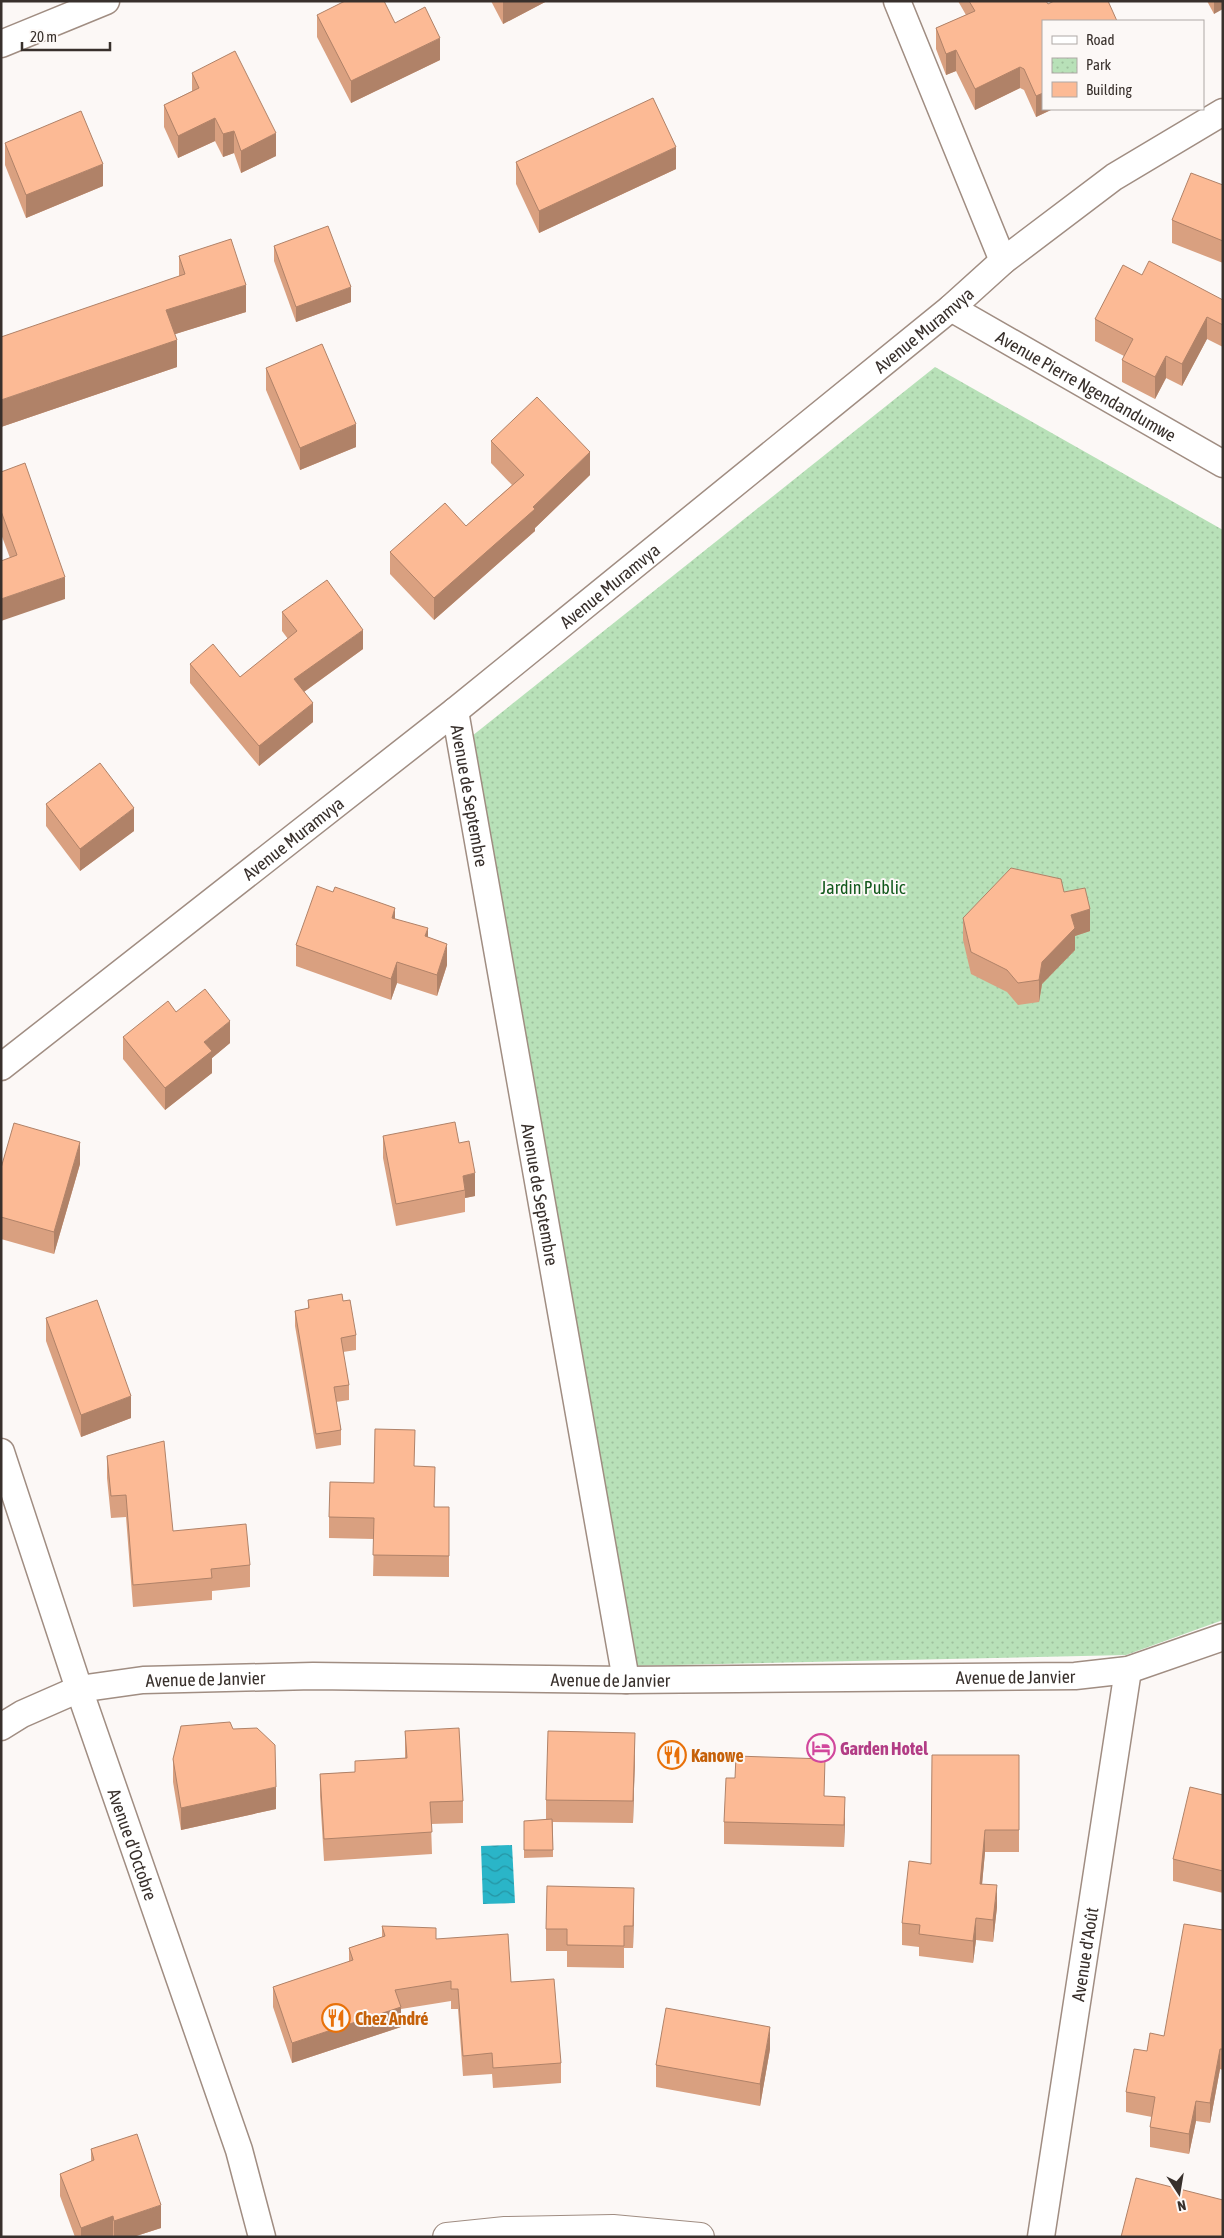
<svg xmlns="http://www.w3.org/2000/svg" width="1224" height="2238" font-family="'Asap Condensed',sans-serif">
<defs>
<pattern id="park-dots" width="8" height="8" patternUnits="userSpaceOnUse" patternTransform="scale(1.25)"><rect width="8" height="8" fill="#b8e1b8"/><path d="M2 2h.1M6 6h.1" fill="none" stroke="#9fc19e" stroke-width="1.8" stroke-linecap="round"/></pattern>
<pattern id="water-waves" width="16" height="10" patternUnits="userSpaceOnUse" patternTransform="scale(1.25)"><rect width="16" height="10" fill="#2ab5c8"/><path d="M0 5q4-4 8 0t8 0" fill="none" stroke="#2594a3"/></pattern>
</defs>
<rect width="100%" height="100%" fill="#fcf8f6"/>
<!-- park -->
<polygon fill="url(#park-dots)" points="935,367 1223,530 1223,1620 1126,1655 631,1666 472,736"/>
<!-- water -->
<polygon fill="url(#water-waves)" points="512,1845 515,1903 483,1904 481,1846"/>
<g fill="none" stroke-linecap="round" stroke-linejoin="round">
<defs>
<g id="street">
<polyline points="897,1 1003,261"/>
<polyline points="1,44 106,1"/>
<path id="s1" d="M951 308 1223 464"/>
<path id="s2" d="M455 711 626 1680"/>
<path id="s3" d="M1 1067 455 711 951 308 1003 261 1114 177 1223 112"/>
<path id="s4" d="M1 1452 79 1689 239 2150 262 2237"/>
<path id="s5" d="M1 1727 22 1714 79 1689 143 1680 313 1676 626 1680 1075 1676 1128 1670 1223 1637"/>
<path id="s6" d="M1041 2237 1128 1670"/>
</g>
<polyline id="secondary" points="447,2237 505,2231 613,2229 700,2237"/>
</defs>
<!-- street casing -->
<use href="#street" stroke="#a08d82" stroke-width="29"/>
<!-- secondary casing -->
<use href="#secondary" stroke="#a08d82" stroke-width="30"/>
<!-- street -->
<use href="#street" stroke="#fff" stroke-width="26"/>
<!-- secondary -->
<use href="#secondary" stroke="#fff" stroke-width="28"/>
</g>
<!-- wall -->
<g fill="#d9a080">
<polygon points="491,1 547,1 503,24"/>
<polygon points="958,1 1046,1 1043,21 1043,109 1053,109 1036,117 1024,90 1020,88 975,110 956,71 946,75 936,49 936,28 966,15"/>
<polygon points="1207,1 1223,1 1214,14"/>
<polygon points="317,15 395,23 440,60 351,103 317,37"/>
<polygon points="192,73 276,156 241,173 234,153 223,157 215,141 178,158 164,127 164,105 192,91"/>
<polygon points="5,143 103,186 26,218 5,165"/>
<polygon points="516,162 676,169 539,233 516,184"/>
<polygon points="1223,185 1223,263 1172,243 1172,220"/>
<polygon points="274,246 351,302 296,322 274,261"/>
<polygon points="179,256 246,312 175,334 177,367 1,427 179,276"/>
<polygon points="1142,275 1223,300 1223,347 1207,339 1182,386 1166,378 1155,399 1122,382 1122,360 1124,356 1095,341 1095,319"/>
<polygon points="266,368 356,447 300,470 266,390"/>
<polygon points="491,441 590,475 535,528 535,531 434,620 390,574 390,552 466,526 512,485 491,463"/>
<polygon points="1,472 65,599 10,558 1,534"/>
<polygon points="282,612 363,649 304,692 313,722 259,766 190,683 190,664 240,677 288,639 282,631"/>
<polygon points="46,804 134,831 80,871 46,826"/>
<polygon points="1064,892 1090,931 1075,936 1075,950 1042,984 1039,1002 1018,1005 1007,992 971,974 963,940 963,918"/>
<polygon points="395,919 428,937 447,965 437,996 397,983 391,1000 296,966 296,945"/>
<polygon points="123,1037 230,1043 212,1058 212,1073 165,1110 123,1059"/>
<polygon points="383,1136 459,1143 475,1196 465,1198 465,1212 396,1226 383,1158"/>
<polygon points="80,1164 54,1254 1,1239 1,1168"/>
<polygon points="308,1300 343,1301 356,1335 356,1350 343,1352 349,1385 349,1400 336,1402 341,1430 341,1445 316,1449 295,1326 295,1311 308,1309"/>
<polygon points="46,1318 131,1418 81,1437 46,1341"/>
<polygon points="107,1456 173,1531 250,1565 250,1587 212,1591 212,1600 133,1607 126,1517 111,1518 107,1478"/>
<polygon points="414,1466 435,1507 449,1507 449,1577 373,1576 374,1539 329,1538 329,1517 374,1483"/>
<polygon points="233,1729 276,1809 181,1830 173,1782 173,1759"/>
<polygon points="405,1731 463,1801 463,1823 431,1824 432,1854 324,1861 320,1796 320,1774 355,1772 405,1758"/>
<polygon points="635,1755 633,1823 553,1822 553,1857 524,1858 524,1821 546,1820 546,1800"/>
<polygon points="1019,1755 1019,1852 985,1852 982,1884 997,1907 993,1942 976,1940 973,1963 919,1956 919,1947 902,1945 902,1923 931,1864"/>
<polygon points="1223,1795 1223,1893 1173,1881 1173,1859"/>
<polygon points="825,1796 845,1819 844,1847 724,1844 724,1822"/>
<polygon points="634,1910 633,1948 624,1948 624,1968 567,1967 567,1951 546,1951 546,1929"/>
<polygon points="382,1926 436,1939 511,1982 561,2063 561,2083 493,2088 492,2074 463,2076 458,2009 451,2009 451,2001 401,2009 401,2027 292,2063 273,2007 273,1987 349,1962 349,1948 382,1937"/>
<polygon points="1223,1930 1223,2070 1220,2069 1210,2123 1196,2121 1189,2154 1150,2147 1150,2127 1152,2117 1126,2112 1126,2092 1147,2051 1164,2036"/>
<polygon points="770,2049 760,2106 656,2087 656,2065"/>
<polygon points="91,2149 161,2228 133,2237 75,2237 60,2196 60,2174 91,2162"/>
</g>
<!-- shaded-wall -->
<g fill="#b08268">
<polygon points="505,1 547,1 503,24 503,2"/>
<polygon points="1214,1 1223,1 1223,9 1214,14"/>
<polygon points="440,38 440,60 351,103 351,81"/>
<polygon points="956,50 956,71 946,75 946,54"/>
<polygon points="1020,67 1020,88 975,110 975,89"/>
<polygon points="1043,93 1043,109 1053,109 1036,117 1036,96"/>
<polygon points="215,118 215,141 178,158 178,136"/>
<polygon points="234,131 234,153 223,157 223,134"/>
<polygon points="276,133 276,156 241,173 241,151"/>
<polygon points="676,147 676,169 539,233 539,211"/>
<polygon points="103,164 103,186 26,218 26,195"/>
<polygon points="246,285 246,312 166,337 166,310"/>
<polygon points="351,287 351,302 296,322 296,307"/>
<polygon points="1207,317 1207,339 1182,386 1182,364"/>
<polygon points="177,340 177,367 1,427 1,400"/>
<polygon points="1166,356 1166,378 1155,399 1155,377"/>
<polygon points="356,424 356,447 300,470 300,448"/>
<polygon points="590,452 590,475 535,528 535,531 434,620 434,598 533,507"/>
<polygon points="65,577 65,599 1,621 1,599"/>
<polygon points="363,630 363,649 294,699 294,679"/>
<polygon points="313,703 313,722 259,766 259,746"/>
<polygon points="134,808 134,831 80,871 80,849"/>
<polygon points="395,908 395,929 392,918"/>
<polygon points="1090,909 1090,931 1075,936 1075,950 1042,984 1039,1002 1039,980 1042,962 1071,915"/>
<polygon points="428,928 428,950 425,936"/>
<polygon points="447,944 447,965 437,996 437,975"/>
<polygon points="397,962 397,983 391,1000 391,979"/>
<polygon points="230,1021 230,1043 212,1058 212,1073 165,1110 165,1088 204,1042"/>
<polygon points="80,1142 80,1164 54,1254 54,1232"/>
<polygon points="475,1173 475,1196 465,1198 465,1190 463,1176"/>
<polygon points="131,1396 131,1418 81,1437 81,1415"/>
<polygon points="635,1733 635,1755 633,1823 633,1801"/>
<polygon points="276,1787 276,1809 181,1830 181,1808"/>
<polygon points="845,1797 845,1819 844,1847 844,1825"/>
<polygon points="985,1830 985,1852 980,1906 980,1884"/>
<polygon points="997,1885 997,1907 993,1942 993,1920"/>
<polygon points="634,1888 634,1910 633,1948 633,1926"/>
<polygon points="976,1918 976,1940 973,1963 973,1941"/>
<rect x="1" y="1950" width="1" height="22"/>
<polygon points="401,2007 401,2027 292,2063 292,2043"/>
<polygon points="770,2027 770,2049 760,2106 760,2084"/>
<polygon points="1220,2049 1220,2069 1210,2123 1210,2103"/>
<polygon points="1196,2101 1196,2121 1189,2154 1189,2134"/>
<polygon points="161,2205 161,2228 133,2237 114,2237 114,2221"/>
<polygon points="113,2216 113,2237 81,2237 81,2228"/>
</g>
<!-- building -->
<g fill="#fcba95" stroke="#b08268">
<polygon points="345,1 384,1 395,23 425,7 440,38 351,81 317,15"/>
<polygon points="969,1 1046,1 1048,4 1054,1 1108,1 1117,21 1043,21 1043,93 1036,96 1024,69 1020,67 975,89 956,50 946,54 936,28 975,11"/>
<polygon points="235,51 276,133 241,151 234,131 223,134 215,118 178,136 164,105 199,88 192,73"/>
<polygon points="653,98 676,147 539,211 516,162"/>
<polygon points="81,111 103,164 26,195 5,143"/>
<polygon points="1191,173 1223,185 1223,241 1172,220"/>
<polygon points="328,226 351,287 296,307 274,246"/>
<polygon points="231,239 246,285 166,310 177,340 1,400 1,337 185,274 179,256"/>
<polygon points="1149,261 1223,300 1223,325 1207,317 1182,364 1166,356 1155,377 1122,360 1133,339 1095,319 1123,265 1142,275"/>
<polygon points="322,344 356,424 300,448 266,368"/>
<polygon points="537,397 590,452 533,507 535,509 434,598 390,552 445,503 466,526 524,475 491,441"/>
<polygon points="25,463 65,577 1,599 1,561 17,555 1,511 1,472"/>
<polygon points="327,580 363,630 294,679 313,703 259,746 190,664 213,644 240,677 297,631 282,612"/>
<polygon points="100,763 134,808 80,849 46,804"/>
<polygon points="1011,868 1061,879 1064,892 1085,888 1090,909 1071,915 1075,928 1042,962 1039,980 1018,983 1007,970 971,952 963,918"/>
<polygon points="317,886 333,892 335,887 395,908 392,918 428,928 425,936 447,944 437,975 397,962 391,979 296,945"/>
<polygon points="205,989 230,1021 204,1042 212,1051 165,1088 123,1037 168,1001 176,1012"/>
<polygon points="455,1122 459,1143 469,1141 475,1173 463,1176 465,1190 396,1204 383,1136"/>
<polygon points="14,1123 80,1142 54,1232 1,1217 1,1168"/>
<polygon points="342,1294 343,1301 350,1300 356,1335 341,1338 349,1385 334,1387 341,1430 316,1434 295,1311 309,1308 308,1300"/>
<polygon points="97,1300 131,1396 81,1415 46,1318"/>
<polygon points="375,1429 415,1430 414,1466 435,1467 434,1507 449,1507 449,1556 373,1555 374,1518 329,1517 330,1482 374,1483"/>
<polygon points="164,1441 173,1531 246,1524 250,1565 211,1569 212,1578 133,1585 126,1495 111,1496 107,1456"/>
<polygon points="230,1722 233,1729 257,1728 275,1745 276,1787 181,1808 173,1759 181,1726"/>
<polygon points="459,1728 463,1801 430,1802 432,1832 324,1839 320,1774 355,1772 355,1761 407,1758 405,1731"/>
<polygon points="548,1731 635,1733 633,1801 546,1800"/>
<polygon points="932,1755 1019,1755 1019,1830 985,1830 980,1884 997,1885 993,1920 976,1918 973,1941 919,1934 920,1925 902,1923 909,1861 931,1864"/>
<polygon points="736,1756 825,1759 824,1796 845,1797 844,1825 724,1822 726,1778 735,1778"/>
<polygon points="1190,1787 1223,1795 1223,1871 1173,1859"/>
<polygon points="552,1819 553,1850 524,1850 524,1821"/>
<polygon points="547,1886 634,1888 633,1926 624,1926 624,1946 567,1945 567,1929 546,1929"/>
<polygon points="1184,1924 1223,1930 1223,2049 1220,2049 1210,2103 1196,2101 1189,2134 1150,2127 1155,2097 1126,2092 1134,2049 1147,2051 1150,2033 1164,2036"/>
<polygon points="382,1926 436,1928 436,1939 508,1934 511,1982 554,1979 561,2063 493,2068 492,2053 463,2056 458,1989 451,1989 451,1981 395,1990 401,2007 292,2043 273,1987 353,1960 349,1948 385,1936"/>
<polygon points="666,2008 770,2027 760,2084 656,2065"/>
<polygon points="137,2134 161,2205 114,2221 113,2216 81,2228 60,2174 94,2160 91,2149"/>
<polygon points="1136,2178 1223,2200 1223,2237 1121,2237"/>
</g>
<!-- icons -->
<defs>
<symbol id="hotel-ring" viewBox="-11 -11 22 22"><circle r="9.5" fill="#fcf8f6" stroke="#d1479c" stroke-width="1.5"/><path d="M-6-4.5h1.5V1H6V5H4.5V3h-9V5H-6ZM-4 0a1.8 1.8 0 1 1 3.6 0ZM.5 0V-2.5h3Q6-2.5 6 0Z" fill="#d1479c"/></symbol>
<symbol id="restaurant-ring" viewBox="-11 -11 22 22"><circle r="9.5" fill="#fcf8f6" stroke="#e8710a" stroke-width="1.5"/><path d="M-5-6h1v4h1v-4h1v4h1v-4h1v5L-1.5 .5V6h-2V.5L-5-1ZM5-6V6H3V1.5H1.5Q1.5-4 5-6Z" fill="#e8710a"/></symbol>
</defs>
<g fill-rule="evenodd">
<use href="#hotel-ring" x="805" y="1732" width="32" height="32"/>
<use href="#restaurant-ring" x="656" y="1739" width="32" height="32"/>
<use href="#restaurant-ring" x="320" y="2002" width="32" height="32"/>
</g>
<g text-anchor="middle" dominant-baseline="central" stroke-width="4" stroke-linejoin="round" paint-order="stroke">
<!-- street labels -->
<g font-size="18" fill="#38302c" stroke="#fcf8f6">
<text stroke="none"><textPath href="#s3" startOffset="1181">Avenue Muramvya</textPath></text>
<text stroke="none"><textPath href="#s1" startOffset="156">Avenue Pierre Ngendandumwe</textPath></text>
<text stroke="none"><textPath href="#s3" startOffset="776">Avenue Muramvya</textPath></text>
<text stroke="none"><textPath href="#s2" startOffset="86">Avenue de Septembre</textPath></text>
<text stroke="none"><textPath href="#s3" startOffset="371">Avenue Muramvya</textPath></text>
<text stroke="none"><textPath href="#s2" startOffset="491">Avenue de Septembre</textPath></text>
<text stroke="none"><textPath href="#s5" startOffset="1024">Avenue de Janvier</textPath></text>
<text stroke="none"><textPath href="#s5" startOffset="214">Avenue de Janvier</textPath></text>
<text stroke="none"><textPath href="#s5" startOffset="619">Avenue de Janvier</textPath></text>
<text stroke="none"><textPath href="#s4" startOffset="414">Avenue d'Octobre</textPath></text>
<text stroke="none"><textPath href="#s6" startOffset="286">Avenue d'Août</textPath></text>
</g>
<!-- park labels -->
<g font-size="18" fill="#12591c" stroke="#fcf8f6">
<text x="863" y="887">Jardin Public</text>
</g>
<!-- hotel labels -->
<g font-size="18" font-weight="bold" fill="#b23c85" stroke="#fcf8f6" text-anchor="start">
<text x="840" y="1748">Garden Hotel</text>
</g>
<!-- food labels -->
<g font-size="18" font-weight="bold" fill="#c56008" stroke="#fcf8f6" text-anchor="start">
<text x="691" y="1755">Kanowe</text>
<text x="355" y="2018">Chez André</text>
</g>
</g>
<!-- border -->
<rect width="1224" height="2238" fill="none" stroke="#38302c" stroke-width="5"/>
<!-- legend -->
<rect x="1042" y="20" width="162" height="90" fill="#fcf8f6" stroke="#aea8a5"/>
<rect x="1052" y="36" width="25" height="8" fill="#ffffff" stroke="#aea8a5"/>
<text x="1086" y="45" font-size="15" fill="#38302c">Road</text>
<rect x="1052" y="58" width="25" height="15" fill="url(#park-dots)" stroke="#aea8a5"/>
<text x="1086" y="70" font-size="15" fill="#38302c">Park</text>
<rect x="1052" y="82" width="25" height="15" fill="#fcba95" stroke="#aea8a5"/>
<text x="1086" y="95" font-size="15" fill="#38302c">Building</text>
<!-- north arrow -->
<g transform="translate(1179 2193) rotate(168)" stroke="#fcf8f6" stroke-width="4" paint-order="stroke">
<path d="M0-4L9 19L0 12L-9 19Z" fill="#38302c"/>
<text y="-8" font-size="14" font-weight="bold" text-anchor="middle" fill="#38302c">N</text>
</g>
<!-- scale -->
<path d="M22 42v8h88v-8" fill="none" stroke="#38302c" stroke-width="2.5"/>
<text x="30" y="42" font-size="15" fill="#38302c" stroke="#fcf8f6" stroke-width="4" paint-order="stroke">20 m</text>
</svg>
